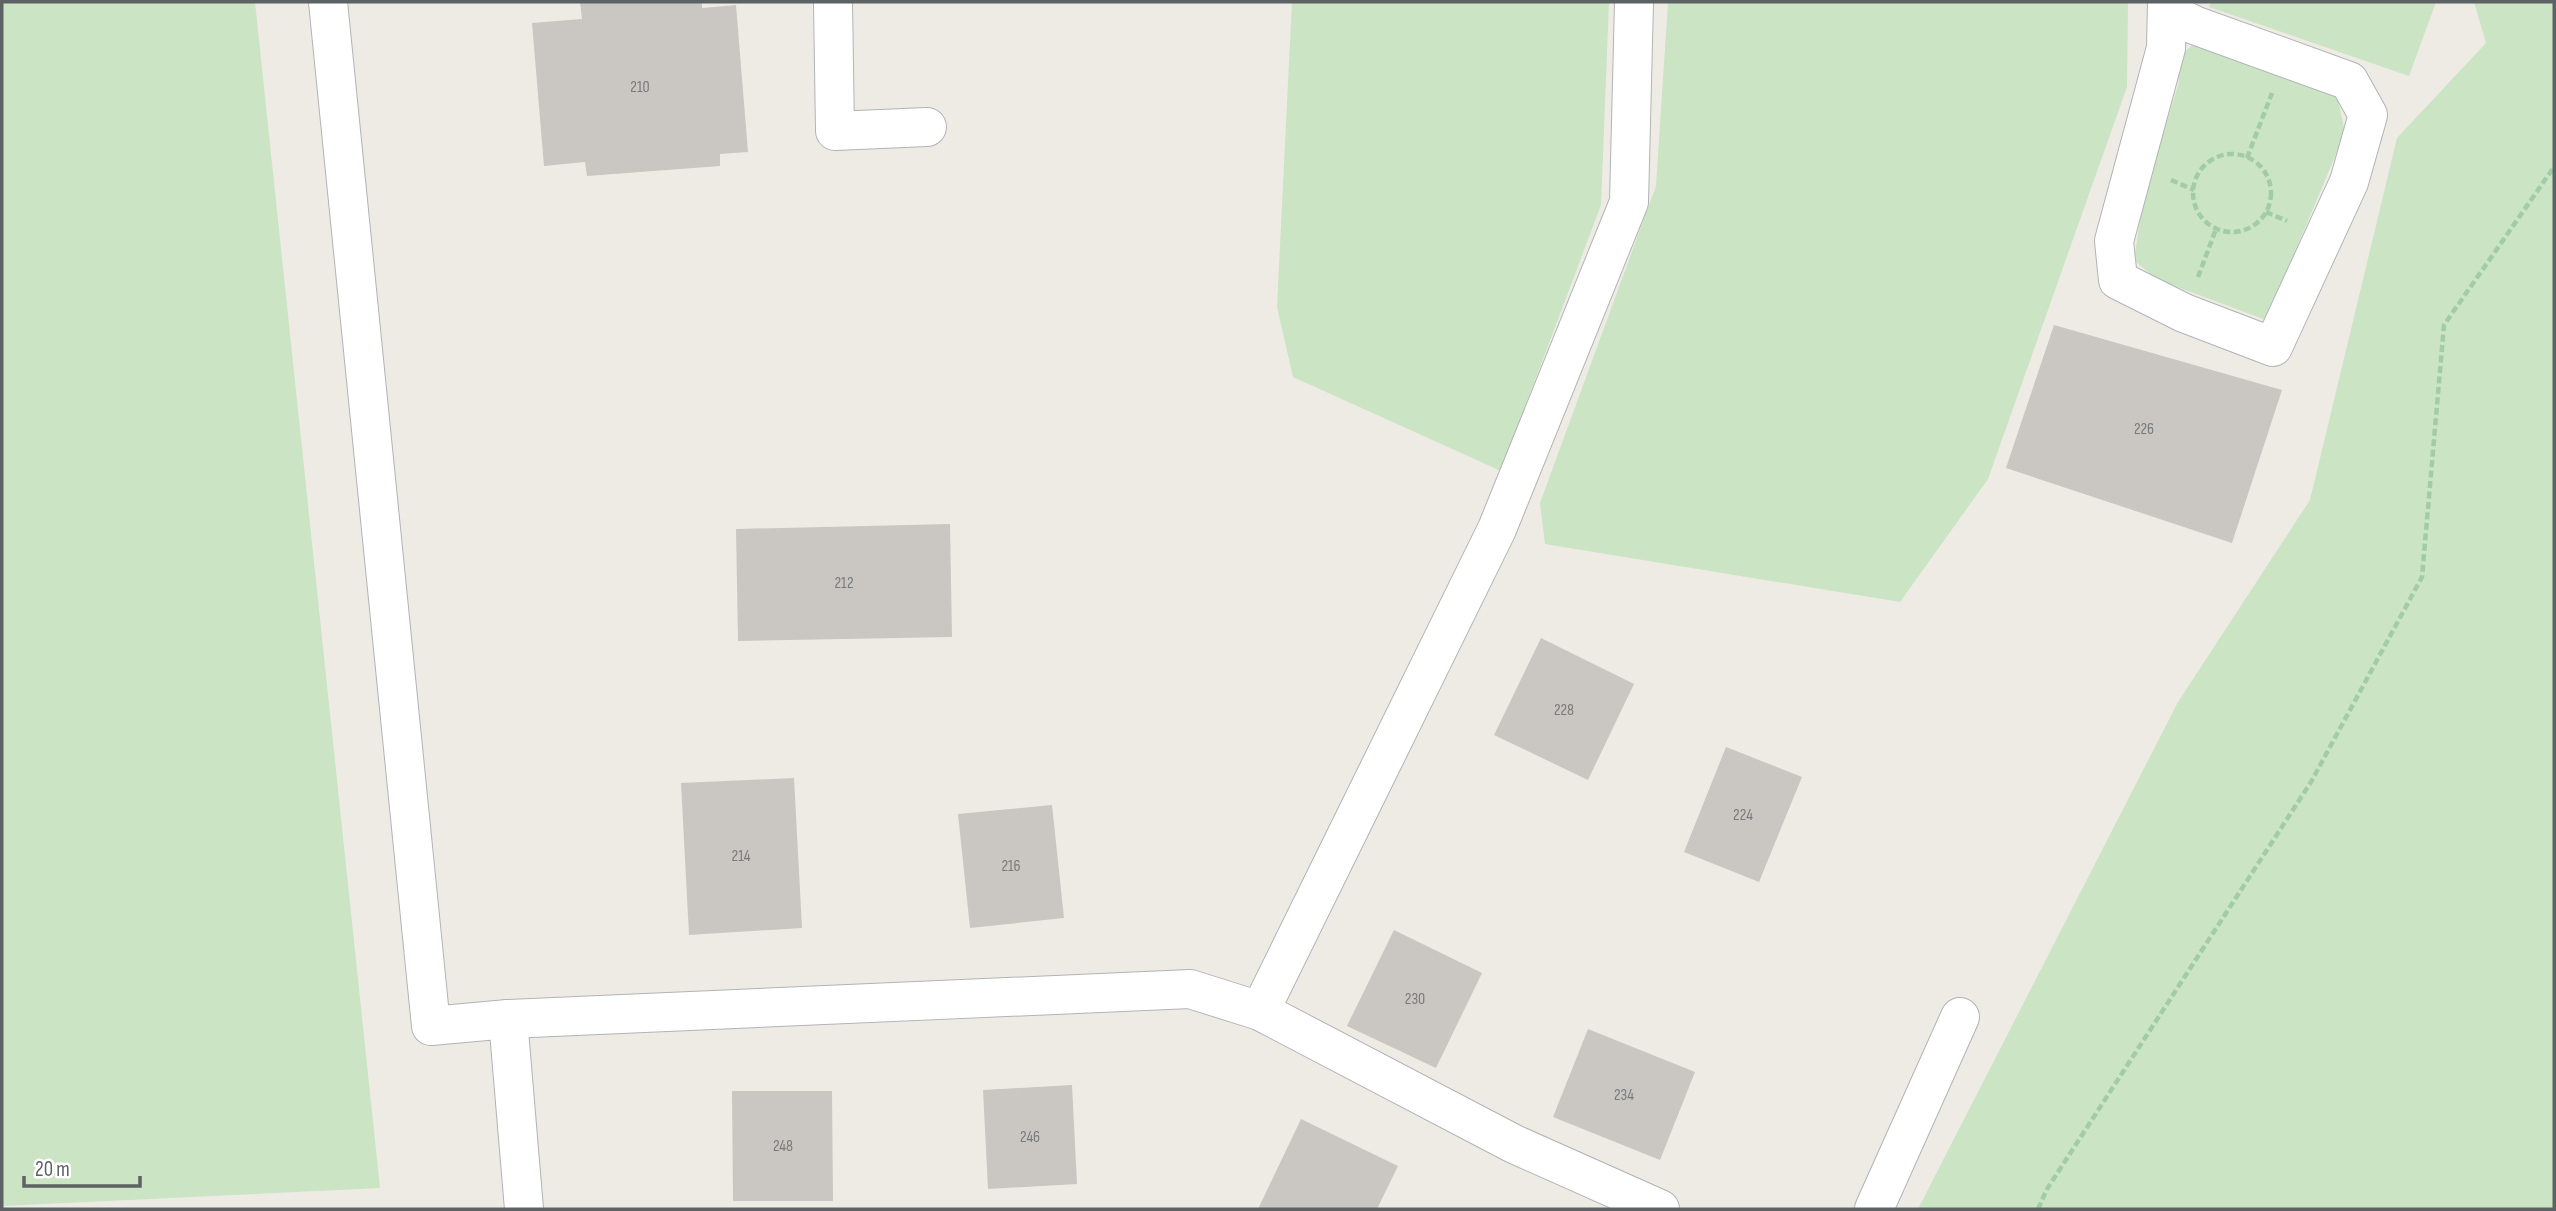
<svg xmlns="http://www.w3.org/2000/svg" width="2556" height="1211" font-family="'Sofia Sans Condensed',sans-serif">
<rect width="100%" height="100%" fill="#eeebe5"/>
<!-- green -->
<g fill="#cae4c4">
<polygon points="2,2 255,2 380,1188 2,1206"/>
<polygon points="1292,2 1609,2 1601,205 1501,471 1293,377 1277,307"/>
<polygon points="1668,2 2128,2 2127,87 1988,479 1900,602 1545,544 1540,503 1656,186"/>
<polygon points="2211,2 2436,2 2409,76 2209,7"/>
<polygon points="2474,2 2554,2 2554,1209 1918,1209 2178,702 2310,500 2397,138 2486,43"/>
<polygon points="2210,45 2336,90 2345,133 2266,320 2156,279 2134,260 2144,195 2179,82 2176,60 2191,46"/>
</g>
<!-- building -->
<g fill="#cac6c2">
<polygon points="580,2 702,2 702,8 736,5 748,152 720,154 720,166 587,176 585,162 544,166 532,23 582,19"/>
<polygon points="2054,325 2282,390 2232,543 2006,468"/>
<polygon points="950,524 952,637 738,641 736,529"/>
<polygon points="1541,638 1634,684 1588,780 1494,735"/>
<polygon points="1726,747 1802,777 1759,882 1684,852"/>
<polygon points="794,778 802,928 689,935 681,783"/>
<polygon points="1052,805 1064,918 970,928 958,814"/>
<polygon points="1394,930 1482,973 1436,1068 1347,1026"/>
<polygon points="1588,1029 1695,1072 1660,1160 1553,1117"/>
<polygon points="1072,1085 1077,1184 988,1189 983,1090"/>
<polygon points="732,1091 832,1091 833,1201 733,1201"/>
<polygon points="1301,1119 1398,1166 1377,1209 1258,1209"/>
</g>
<g fill="none" stroke-linecap="round" stroke-linejoin="round">
<defs>
<g id="minor">
<polyline points="328,2 431,1026 508,1019 524,1209"/>
<polyline points="833,2 835,131 927,127"/>
<polyline points="2167,11 2194,25 2349,81 2368,115 2349,182 2273,347 2184,313 2118,280 2114,241 2166,48 2167,2"/>
<polyline points="1260,1011 1497,529 1629,202 1634,2"/>
<polyline points="508,1019 1190,989 1260,1011 1514,1144 1660,1209"/>
<polyline points="1874,1209 1960,1017"/>
</g>
</defs>
<!-- minor casing -->
<use href="#minor" stroke="#b0b4b6" stroke-width="40"/>
<!-- path -->
<g stroke="#a2cca5" stroke-width="4.5" stroke-dasharray="7 3.5" stroke-linecap="butt">
<circle cx="2232" cy="193" r="39"/>
<polyline points="2247,158 2272,93"/>
<polyline points="2171,180 2194,190"/>
<polyline points="2266,212 2287,221"/>
<polyline points="2198,277 2216,229"/>
<polyline points="2038,1209 2047,1189 2311,782 2422,577 2444,325 2554,167"/>
</g>
<!-- minor -->
<use href="#minor" stroke="#fff" stroke-width="38"/>
</g>
<g text-anchor="middle" dominant-baseline="central" stroke-width="5" stroke-linejoin="round" paint-order="stroke">
<!-- number labels -->
<g font-size="16" fill="#787b7c">
<text x="640" y="87">210</text>
<text x="2144" y="429">226</text>
<text x="844" y="583">212</text>
<text x="1564" y="710">228</text>
<text x="1743" y="815">224</text>
<text x="741" y="856">214</text>
<text x="1011" y="866">216</text>
<text x="1415" y="999">230</text>
<text x="1624" y="1095">234</text>
<text x="1030" y="1137">246</text>
<text x="783" y="1146">248</text>
</g>
</g>
<!-- border -->
<rect width="2556" height="1211" fill="none" stroke="#5d6264" stroke-width="7"/>
<!-- scale -->
<path d="M24 1176v10h116v-10" fill="none" stroke="#5d6264" stroke-width="3.5"/>
<text x="35" y="1176" font-size="21" fill="#5d6264" stroke="#ffffff" stroke-width="5" paint-order="stroke">20 m</text>
</svg>
